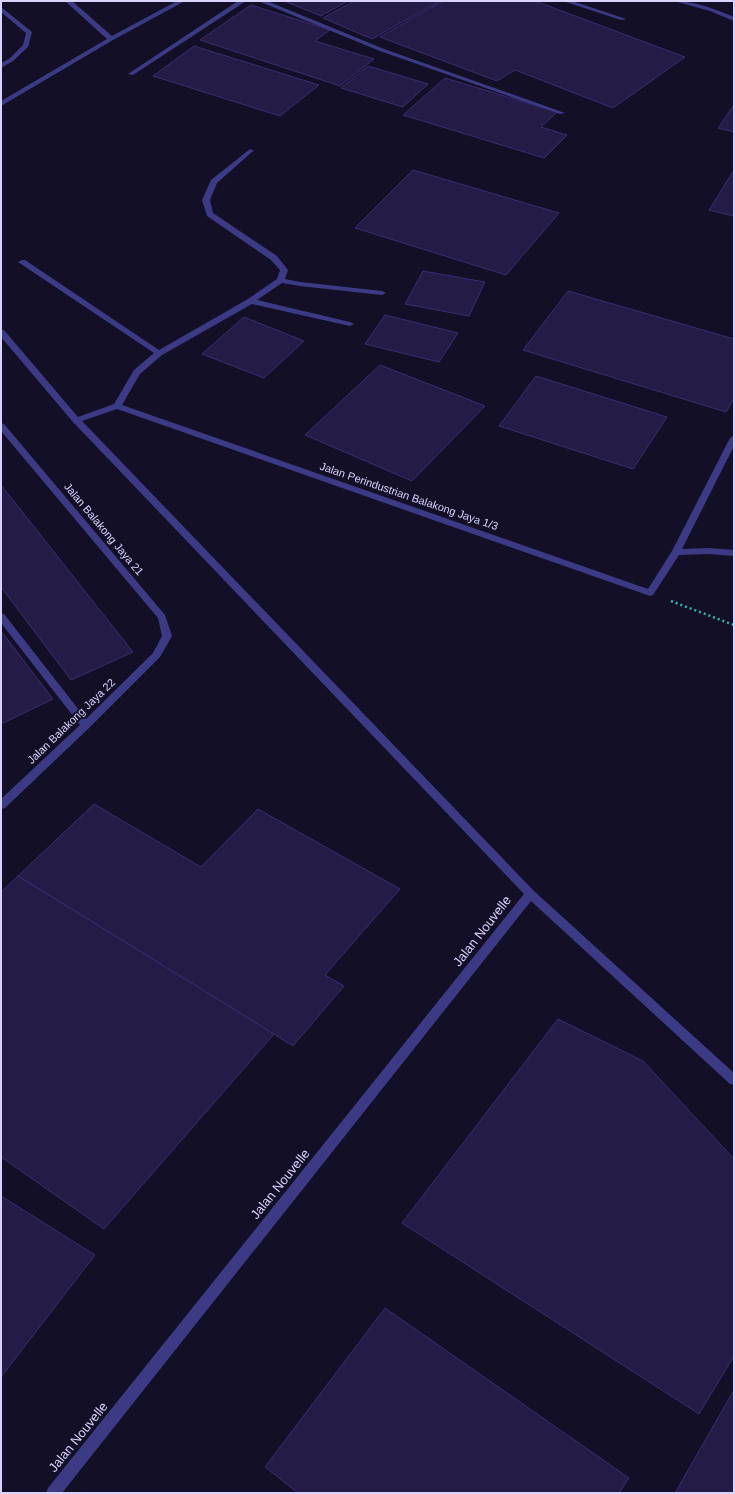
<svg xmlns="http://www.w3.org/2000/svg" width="735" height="1494" font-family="Helvetica,sans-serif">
<rect width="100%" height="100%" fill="#130f26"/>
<!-- building -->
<g fill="#241b47" stroke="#3b2d73">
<polygon points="284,1 348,1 321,16"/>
<polygon points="354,1 440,1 372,39 323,18"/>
<polygon points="443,1 535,1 685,57 613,108 515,70 497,81 380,37"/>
<polygon points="251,5 330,30 315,41 374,59 340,86 200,40"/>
<polygon points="194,46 319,85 280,116 153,76"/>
<polygon points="368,66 428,84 403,107 341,88"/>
<polygon points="445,78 557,112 541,127 567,135 544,158 403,115"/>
<polygon points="734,105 734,132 718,128"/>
<polygon points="413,170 559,213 506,275 355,228"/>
<polygon points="734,170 734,216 709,210"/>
<polygon points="423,271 485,282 469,316 405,304"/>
<polygon points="568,291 734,339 734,399 726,412 523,350"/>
<polygon points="385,315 458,333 439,362 365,344"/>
<polygon points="244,317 304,341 264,378 202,354"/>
<polygon points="380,365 485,406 412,481 305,435"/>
<polygon points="536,376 667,417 633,469 499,426"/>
<polygon points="1,485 133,652 71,680 1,587"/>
<polygon points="1,631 53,699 1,724"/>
<polygon points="94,804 201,867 258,809 400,889 325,975 344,986 293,1046 18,876"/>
<polygon points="18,876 274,1034 104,1229 1,1157 1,892"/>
<polygon points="558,1019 643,1061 734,1159 734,1356 699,1414 402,1223"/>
<polygon points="1,1196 95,1255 1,1377"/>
<polygon points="385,1308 629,1478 619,1493 298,1493 265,1467"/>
<polygon points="734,1390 734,1493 675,1493"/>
</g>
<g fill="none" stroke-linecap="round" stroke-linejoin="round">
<!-- path -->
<polyline stroke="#2fb8b0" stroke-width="2.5" stroke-dasharray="2 3" stroke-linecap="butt" points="671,601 734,625"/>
<!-- minor -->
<g fill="#3d3a85" fill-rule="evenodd">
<polygon points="65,1 72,1 112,36 177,1 185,1 113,40 1,106 1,101 107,39"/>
<polygon points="238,1 246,1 133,75 128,74"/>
<polygon points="258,1 267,1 384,49 565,113 560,114 380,51"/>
<polygon points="563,1 572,1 626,19 621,20"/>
<path d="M674 1C695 1 715 9 734 17V21L710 11Z"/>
<polygon points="1,7 32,32 28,47 13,61 1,68 1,63 9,59 23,45 26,33 1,12"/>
<polygon points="250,149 254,151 252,152 217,183 210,200 213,213 277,256 288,270 285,279 300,282 382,291 386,293 382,295 300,286 282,283 257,300 350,322 354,324 350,326 252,304 162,355 140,374 122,405 648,589 672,551 730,438 734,435 734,446 682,549 709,548 734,550 734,556 709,554 679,555 653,595 650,596 117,409 82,421 534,891 734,1073 734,1085 730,1084 531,901 62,1493 46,1493 48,1488 524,894 73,422 1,337 1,330 4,330 78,417 114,404 134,370 154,353 18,262 22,260 25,260 159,350 248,299 277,279 280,270 271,260 207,216 202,200 211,180"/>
<polygon points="1,423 4,424 165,615 172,636 160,657 89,728 5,808 1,809 1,799 80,725 1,623 1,613 4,614 86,719 153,653 162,636 158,618 1,431"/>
</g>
</g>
<g text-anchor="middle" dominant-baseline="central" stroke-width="4" stroke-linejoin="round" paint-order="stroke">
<!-- street labels -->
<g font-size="11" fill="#d9d4ff" stroke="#130f26">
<text transform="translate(409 496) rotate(19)">Jalan Perindustrian Balakong Jaya 1/3</text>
<text transform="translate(104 529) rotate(50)">Jalan Balakong Jaya 21</text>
<text transform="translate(71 721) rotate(-44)">Jalan Balakong Jaya 22</text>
</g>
<!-- near-street labels -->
<g font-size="13" fill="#d9d4ff" stroke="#130f26">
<text transform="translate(482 931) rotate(-52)">Jalan Nouvelle</text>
<text transform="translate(280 1184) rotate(-51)">Jalan Nouvelle</text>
<text transform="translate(78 1437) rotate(-51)">Jalan Nouvelle</text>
</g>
</g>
<!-- border -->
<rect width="735" height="1494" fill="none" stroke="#d9d4ff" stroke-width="4"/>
</svg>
